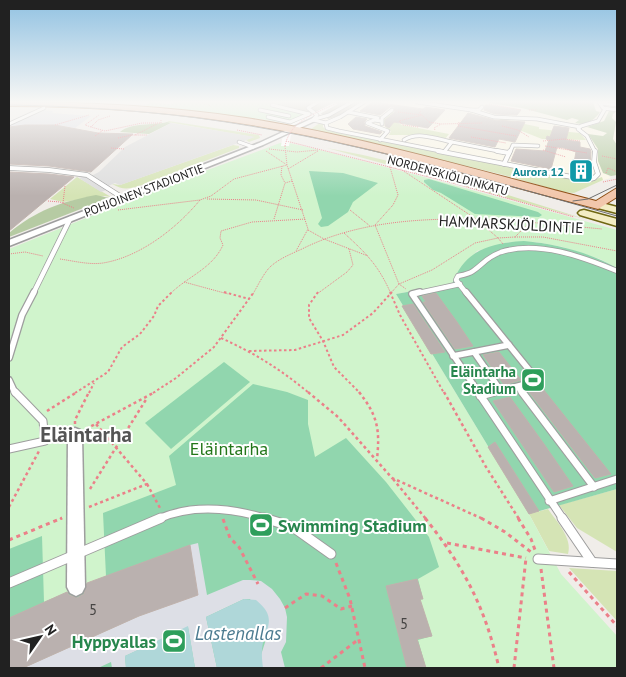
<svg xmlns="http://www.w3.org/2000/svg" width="626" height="677" font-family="'PT Sans',sans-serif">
<rect width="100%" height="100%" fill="#f0ede9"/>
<!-- education -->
<polygon fill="#fcf8e7" points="347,102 617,102 617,158 605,172 611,178 593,183 574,192 375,141 312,129 322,121 318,119 322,117 320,114"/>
<!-- construction -->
<polygon fill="#c4c1b5" points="277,102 359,102 338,116 328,119 318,111 312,114 273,103"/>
<!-- grass -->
<g fill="#d5e4b5">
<polygon points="392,112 418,116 398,121 398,123 402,125 449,134 445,139 418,135 389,135 391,131 386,128 383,119"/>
<polygon points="501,119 539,127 539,129 580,133 586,140 542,139 497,121"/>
<polygon points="169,121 259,135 260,138 249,142 246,140 253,137 167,122"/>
<polygon points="321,122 323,123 323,127 327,130 587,182 602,177 603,180 574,193 564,192 500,174 311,129"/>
<path d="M233 145 239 146V148L139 186C128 189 123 190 112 184L120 185Z"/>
<polygon points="327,148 363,155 438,173 588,220"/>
<polygon points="77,177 111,197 105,196 63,202 50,199"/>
<polygon points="617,489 617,552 577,528 559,505"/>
<path d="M548 509C556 521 573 538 568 554L549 551 529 514Z"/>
<polygon points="569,568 617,571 617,621"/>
</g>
<!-- forest -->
<g fill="#b6cba3">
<path d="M491 102H598H593L596 111 600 112C595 120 586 126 575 123L579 120 572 118 567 120 522 108 489 103Z"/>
<polygon points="609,111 617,111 613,114 612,118 616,122 613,139 617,145 617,175 611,176 603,173 598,161 598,149 588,134 603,136 607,133 587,127 604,121"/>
<path d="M167 122 171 123 149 134 120 132C132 122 152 126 167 122Z"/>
<path d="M96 195 109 198 9 237V233C37 210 60 202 96 195Z"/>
</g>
<!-- park -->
<g fill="#d0f4cc">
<polygon points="150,102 170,104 176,102 282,102 278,105 312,114 291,124 261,119 144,107"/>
<polygon points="280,143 289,143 316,149 424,177 617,230 617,268 600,259 563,247 536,242 509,242 477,251 454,277 452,284 396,294 529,514 561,574 617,636 617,668 9,668 9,249 178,181"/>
</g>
<!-- pitch -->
<g fill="#91d6ae">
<polygon points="309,171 343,173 378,183 353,202 348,212 328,226 321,227 318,224 322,218"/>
<polygon points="429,179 538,212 542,215 539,217 475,214 441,193 433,190 424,182 424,180"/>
<path d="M524 241C557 244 588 252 617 268V489L529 514 396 294 452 284C465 249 492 243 524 241Z"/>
<polygon points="224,362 250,382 171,449 145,423"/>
<polygon points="253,384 287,392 308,400 308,424 315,457 346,438 386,482 429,537 439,567 418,579 423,599 420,600 432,636 418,640 426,668 9,668 9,549 42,536 44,602 106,576 103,513 176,485 169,456"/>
</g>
<!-- parking -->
<polygon fill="#ddd" points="171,123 255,137 126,183 120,185 115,183 106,187 109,189 101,192 79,178 87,175 91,176 99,172 125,147"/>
<!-- plaza -->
<g fill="#dddfe6">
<polygon points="43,110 53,111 52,113 91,116 75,128 53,125 9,126"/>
<polygon points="198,543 207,595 243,580 250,580 261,581 272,589 280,599 285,608 287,617 286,642 281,652 285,668 262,668 261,655 268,633 250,599 244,599 206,617 217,668 195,668 188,627 125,656 126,668 112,668 111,662 98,668 23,668 139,616 197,595 190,545"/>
</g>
<!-- water -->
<g fill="#afd7d9">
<path d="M244 599 256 600C275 616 269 623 263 643 261 652 262 659 263 668H217L206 617Z"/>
<polygon points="188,626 195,668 126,668 125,656"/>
</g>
<!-- pier -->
<polygon fill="#fff" points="333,103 338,104 296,127 291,135 289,146 281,146 283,134 288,126"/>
<!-- building -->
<g fill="#bab1af" stroke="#c1b2ad">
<polygon points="373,102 423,109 426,107 445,110 428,128 394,122 389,128 385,126 385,120 395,112 394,107 390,107 380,115 360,111"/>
<polygon points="485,105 488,105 521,110 517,115 495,114 484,110"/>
<polygon points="468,113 494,120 525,122 515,142 499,139 495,147 449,138"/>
<polygon points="356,117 367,119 364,122 365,126 382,132 380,134 353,129 348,124"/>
<polygon points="25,125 55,125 98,133 133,134 91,172 49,166 9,164 9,127"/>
<polygon points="554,126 569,128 566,140 580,142 580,147 590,149 591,152 589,176 572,173 576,152 564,148 557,147 551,169 511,161 516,149 545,151 549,140 546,139 547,136 550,137"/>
<polygon points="9,172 49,174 74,177 9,231"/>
<polygon points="436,293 457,322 473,346 455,349 423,302 426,302 422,296"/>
<polygon points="413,304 445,352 431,354 402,306"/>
<polygon points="499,352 521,380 504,385 483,355"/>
<polygon points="543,389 611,474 595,478 529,392"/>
<polygon points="510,397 544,444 573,486 554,492 493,401"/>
<polygon points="495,442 539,511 529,514 488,447"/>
<polygon points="190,545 198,595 139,616 23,668 9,668 9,618 67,592 69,595 77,598 84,594 87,583"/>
<polygon points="417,579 423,599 420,599 432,636 417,639 426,668 407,668 386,586"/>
</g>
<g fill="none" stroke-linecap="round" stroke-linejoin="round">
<defs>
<g id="lane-far5">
<polyline points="417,102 471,110 479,110 482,107"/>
<polyline points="599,102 603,108 617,110"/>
<polyline points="601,103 617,105"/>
<polyline points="272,105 309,114"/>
<polyline points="260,110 289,116"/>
<polyline points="471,110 494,117 537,119 580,127"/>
<polyline points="348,112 378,118"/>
<polyline points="268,117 290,122 309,114"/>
<polyline points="315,119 329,115 352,102"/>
<polyline points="313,120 326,123 327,128 339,131 445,152"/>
<polyline points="313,120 317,115 308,108 318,102"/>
<polyline points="326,123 340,117 364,102"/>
<polyline points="9,124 44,108"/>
<polyline points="382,124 382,118 392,110"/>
<polyline points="380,140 388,131 367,123 374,120 381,121"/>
<path d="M404 140C418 131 437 139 452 142"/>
<polyline points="239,142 253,147"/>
<polyline points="444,152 452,142 503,152"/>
<polyline points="510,152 513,145 538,146"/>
<polyline points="595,152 587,136 578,129 581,126 598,121 605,109"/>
</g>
<g id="lane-far4">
<polyline points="438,151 587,180 594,178 598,174 594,162 595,151"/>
<polyline points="497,151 509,153"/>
<polyline points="504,164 510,151"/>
<polyline points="9,168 49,170 87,175 123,198"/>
</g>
<g id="lane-far3">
<polyline points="33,294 70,219"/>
<polyline points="414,294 460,284"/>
<path d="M467 294 456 280 458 276C463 275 469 274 473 271 483 264 487 257 501 252 538 240 583 257 617 271"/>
</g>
<g id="lane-far2">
<polyline points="420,292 412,294 479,393"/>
<polyline points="466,292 538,381 490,393"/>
<polyline points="474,352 501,391"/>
<polyline points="453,356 509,345"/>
<polyline points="9,358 22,315 34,292"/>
<polyline points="9,380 15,393"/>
<polyline points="518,387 523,393"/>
</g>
<g id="lane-far1">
<polyline points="478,392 563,519"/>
<polyline points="522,392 594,487"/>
<polyline points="480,396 495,392"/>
<polyline points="9,449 45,441 43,421 15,392"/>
<polyline points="549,501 617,479"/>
<path d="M158 519C192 504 232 508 268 519"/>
</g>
<g id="lane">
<polyline points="264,518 293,527 331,554"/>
<polyline points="562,518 592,562"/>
<polyline points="538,559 617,564"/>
<polyline points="9,583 161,518"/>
</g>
<g id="street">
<polygon points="313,118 315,121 263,145 9,246 9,240 259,143"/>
<polygon points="75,428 80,430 82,434 85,587 82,593 76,596 70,593 67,587 68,434 70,430"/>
</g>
<g id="secondary">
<polygon points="598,202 617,207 617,213 594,207 592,205 594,203"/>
<polygon points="584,210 617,219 617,226 580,215 578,213 580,211"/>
</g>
<path id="primary" d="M9 102C88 102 167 106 246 118 365 137 480 171 596 201L617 188V197L598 209C492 182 387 150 279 130 190 113 100 106 9 106Z"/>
</defs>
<!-- lane-far5 casing -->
<use href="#lane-far5" stroke="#9e9e9e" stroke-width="4.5"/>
<!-- lane-far4 casing -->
<use href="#lane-far4" stroke="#9e9e9e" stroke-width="5.5"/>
<!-- lane-far3 casing -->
<use href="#lane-far3" stroke="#9e9e9e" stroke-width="6"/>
<!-- lane-far2 casing -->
<use href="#lane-far2" stroke="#9e9e9e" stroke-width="8"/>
<!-- lane-far1 casing -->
<use href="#lane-far1" stroke="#9e9e9e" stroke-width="9"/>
<!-- lane casing -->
<use href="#lane" stroke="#9e9e9e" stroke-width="11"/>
<!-- street casing -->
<use href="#street" stroke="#9e9e9e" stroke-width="3"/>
<!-- secondary casing -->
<use href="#secondary" stroke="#6f6712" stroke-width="3"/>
<!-- primary casing -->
<use href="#primary" stroke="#8d4d11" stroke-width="2"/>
<!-- path-far3 -->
<g stroke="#eb8089" stroke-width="1" stroke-dasharray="1 1" stroke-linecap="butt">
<polyline points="177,102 187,102"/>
<polyline points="198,102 208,104 211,107"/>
<polyline points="489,104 521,110"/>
<polyline points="529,110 536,110"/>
<polyline points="398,112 422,115 429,122 441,124 482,123"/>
<polyline points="110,116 98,120 91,127 105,131 142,123 161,123 161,120"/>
<polyline points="459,122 458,126 516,136"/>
<polyline points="55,125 89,115"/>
<polyline points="502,126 518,130 529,137"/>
<polyline points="91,127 85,125 99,115"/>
<polyline points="418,127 403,125 399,121 422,115 419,113 421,111"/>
<polyline points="237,130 262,135"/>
<polyline points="435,130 434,128 441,124"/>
<polyline points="135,135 157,124"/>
<polyline points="95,136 103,130"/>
<polyline points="471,137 506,143"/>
<polyline points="118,138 132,135 147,135"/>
<polyline points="286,141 453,183 574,217"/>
<polyline points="543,141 564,139 580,141"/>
<polyline points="285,146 287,165 308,229 296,251"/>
<polyline points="545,146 587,153"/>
<polyline points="111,148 124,149"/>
<polyline points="269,149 297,152 318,150"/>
<polyline points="543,150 566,157"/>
<polyline points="266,151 287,165"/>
<polyline points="602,156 617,159"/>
<polyline points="282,166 281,175 285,183"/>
<polyline points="390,167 398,195 393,205 375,225 399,284 406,289"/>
<polyline points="288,169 318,151"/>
<polyline points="606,173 608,168 617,172"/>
<polyline points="603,182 617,179"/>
<polyline points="207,199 256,200 303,210"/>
<polyline points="48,201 60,202 74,208"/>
<polyline points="63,203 65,186"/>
<polyline points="118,210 200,200 211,196 234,179 287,165"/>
<polyline points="350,210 370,226"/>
<polyline points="274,219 285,183 292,181"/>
<polyline points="308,230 324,239 368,256"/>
<path d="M344 233C366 253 379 266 391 294"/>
<polyline points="515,237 543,237 617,251"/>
<polyline points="503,244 498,238 515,237 530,222"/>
<polyline points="9,254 25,252 43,256"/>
<path d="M60 259C74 261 89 265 103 263 140 257 177 228 200 200"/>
<polyline points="184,282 228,294"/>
<path d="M170 294C188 276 212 269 223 245L220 238 221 231 252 222 306 219"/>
<path d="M253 294C258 285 263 275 269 268 278 259 291 254 302 249 389 205 508 220 602 229"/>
<polyline points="317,294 347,272 353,265 349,249"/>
<polyline points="390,294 399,284 432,270 475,243 498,238 476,219 402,170"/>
</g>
<!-- path-far2 -->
<g stroke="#eb8089" stroke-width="2" stroke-dasharray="2.5 2.5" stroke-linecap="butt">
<polyline points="224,292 249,299"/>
<polyline points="318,292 309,305 309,318 323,341 334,367 360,393"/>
<polyline points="390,292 400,315 444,393"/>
<path d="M221 338C256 354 280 369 309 393"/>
<polyline points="249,351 295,350 343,335 373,313 392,292"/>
<polyline points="75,393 108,372 122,347 140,334 154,316 158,306 172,292"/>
<polyline points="89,393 94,383"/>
<polyline points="153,393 176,378 214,347 254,292"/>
</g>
<!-- path-far1 -->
<g stroke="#eb8089" stroke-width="2.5" stroke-dasharray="3 3" stroke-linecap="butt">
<polyline points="308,392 338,417 392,478 483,519"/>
<path d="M359 392C378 416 380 430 377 459"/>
<polyline points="444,392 486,467 519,519"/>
<polyline points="47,411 77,392"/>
<polyline points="75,424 75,420 89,392"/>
<polyline points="86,429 155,392"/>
<polyline points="393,479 426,519"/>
<polyline points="147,484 160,508"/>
<polyline points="90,489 147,398"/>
<polyline points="9,507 39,451"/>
<polyline points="89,507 147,484 96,424"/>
<polyline points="60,519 62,518"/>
</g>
<!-- path -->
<g stroke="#eb8089" stroke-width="3" stroke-dasharray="4 4" stroke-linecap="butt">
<path d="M425 518C464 567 485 607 499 668"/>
<polyline points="481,518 505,532 531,552"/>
<polyline points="518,518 531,539 535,550"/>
<polyline points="223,519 230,538 239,547 258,584"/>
<polyline points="9,540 62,518"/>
<polyline points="447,543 526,558"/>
<polyline points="336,563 350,599 365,668"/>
<polyline points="541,569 554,668"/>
<polyline points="569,572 617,626"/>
<polyline points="285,608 306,594 322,596 341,609 352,606"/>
<polyline points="321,668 359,639"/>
<polyline points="514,668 526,558"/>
</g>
<!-- lane-far5 -->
<use href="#lane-far5" stroke="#fff" stroke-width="3"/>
<!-- lane-far4 -->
<use href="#lane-far4" stroke="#fff" stroke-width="4"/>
<!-- lane-far3 -->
<use href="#lane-far3" stroke="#fff" stroke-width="4.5"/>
<!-- lane-far2 -->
<use href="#lane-far2" stroke="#fff" stroke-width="5.5"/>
<!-- lane-far1 -->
<use href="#lane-far1" stroke="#fff" stroke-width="7"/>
<!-- lane -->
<use href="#lane" stroke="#fff" stroke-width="9"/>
<!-- street -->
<use href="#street" fill="#fff" fill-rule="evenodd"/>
<!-- secondary -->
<use href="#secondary" fill="#f3edc4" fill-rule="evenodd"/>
<!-- primary -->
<use href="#primary" fill="#f2c7ac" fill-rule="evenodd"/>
<!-- tram -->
<g stroke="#6f6f6f" stroke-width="1">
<path d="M9 105C72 106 135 110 198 118 340 137 479 177 617 216"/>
<polyline points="573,201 588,199 617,185"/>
</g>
<!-- path-bridge -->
<path stroke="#eb8089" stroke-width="1" stroke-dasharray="1 1" stroke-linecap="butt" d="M285 146C290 121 314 114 335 104"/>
</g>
<!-- sky -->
<linearGradient id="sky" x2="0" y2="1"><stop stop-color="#91c2e2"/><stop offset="0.52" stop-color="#f8f7f5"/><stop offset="1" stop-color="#f8f7f5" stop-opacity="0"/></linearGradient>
<rect width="626" height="196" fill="url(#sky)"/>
<!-- icons -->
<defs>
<symbol id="building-square" viewBox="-11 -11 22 22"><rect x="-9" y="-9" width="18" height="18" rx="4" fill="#0f9aa8" stroke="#fff"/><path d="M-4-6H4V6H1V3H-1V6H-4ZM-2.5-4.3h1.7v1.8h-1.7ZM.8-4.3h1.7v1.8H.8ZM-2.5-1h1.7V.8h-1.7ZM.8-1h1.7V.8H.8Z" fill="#fff"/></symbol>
<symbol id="stadium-square" viewBox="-11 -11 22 22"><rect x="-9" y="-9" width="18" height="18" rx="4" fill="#2e9e5b" stroke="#fff"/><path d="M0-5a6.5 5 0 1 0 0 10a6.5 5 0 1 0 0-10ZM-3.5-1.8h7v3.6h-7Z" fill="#fff"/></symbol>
</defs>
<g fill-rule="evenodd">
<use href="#building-square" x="567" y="157" width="28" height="28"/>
<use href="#stadium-square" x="519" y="366" width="28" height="28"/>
<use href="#stadium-square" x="247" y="511" width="28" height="28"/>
<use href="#stadium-square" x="160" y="627" width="28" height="28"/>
</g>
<g text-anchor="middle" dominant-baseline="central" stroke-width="4" stroke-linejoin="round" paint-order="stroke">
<!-- far-culture labels -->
<g font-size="12" font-weight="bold" fill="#0d838f" stroke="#fff" text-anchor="end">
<text x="564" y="171">Aurora 12</text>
</g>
<!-- far-street labels -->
<g font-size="12" fill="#212121" stroke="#fff">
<text transform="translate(448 175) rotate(15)">NORDENSKIÖLDINKATU</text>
<text transform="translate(144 190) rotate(-21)">POHJOINEN STADIONTIE</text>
</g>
<!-- street labels -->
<g font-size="15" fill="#212121" stroke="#fff">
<text transform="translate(511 224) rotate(3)">HAMMARSKJÖLDINTIE</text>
</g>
<!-- leisure labels -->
<g font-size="15" font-weight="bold" fill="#27864d" stroke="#fff" text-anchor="end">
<text x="516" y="371">Eläintarha<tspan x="516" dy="17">Stadium</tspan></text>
</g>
<!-- near-number labels -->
<g font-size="15" fill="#474544">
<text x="93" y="609">5</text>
<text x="404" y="623">5</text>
</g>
<!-- near-park labels -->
<g font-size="18" fill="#227619" stroke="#fff">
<text x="229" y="448">Eläintarha</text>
</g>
<!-- near-leisure labels -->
<g font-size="18" font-weight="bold" fill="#27864d" stroke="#fff" text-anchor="start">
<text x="278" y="525">Swimming Stadium</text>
<text x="156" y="641" text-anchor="end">Hyppyallas</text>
</g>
<!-- near-water labels -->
<g font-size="19" font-style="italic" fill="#4c7b90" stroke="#fff">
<text x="238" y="633">Lastenallas</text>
</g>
<!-- near-quarter labels -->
<g font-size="21" font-weight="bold" fill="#545454" stroke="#fff">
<text x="86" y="434">Eläintarha</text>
</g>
</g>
<!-- border -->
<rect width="626" height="677" fill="none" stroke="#212121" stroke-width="20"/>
<!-- north arrow -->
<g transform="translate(40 637) rotate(56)" stroke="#ffffff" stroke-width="4" paint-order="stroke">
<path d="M0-4L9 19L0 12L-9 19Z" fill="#212121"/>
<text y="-8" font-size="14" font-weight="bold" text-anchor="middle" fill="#212121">N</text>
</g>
</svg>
